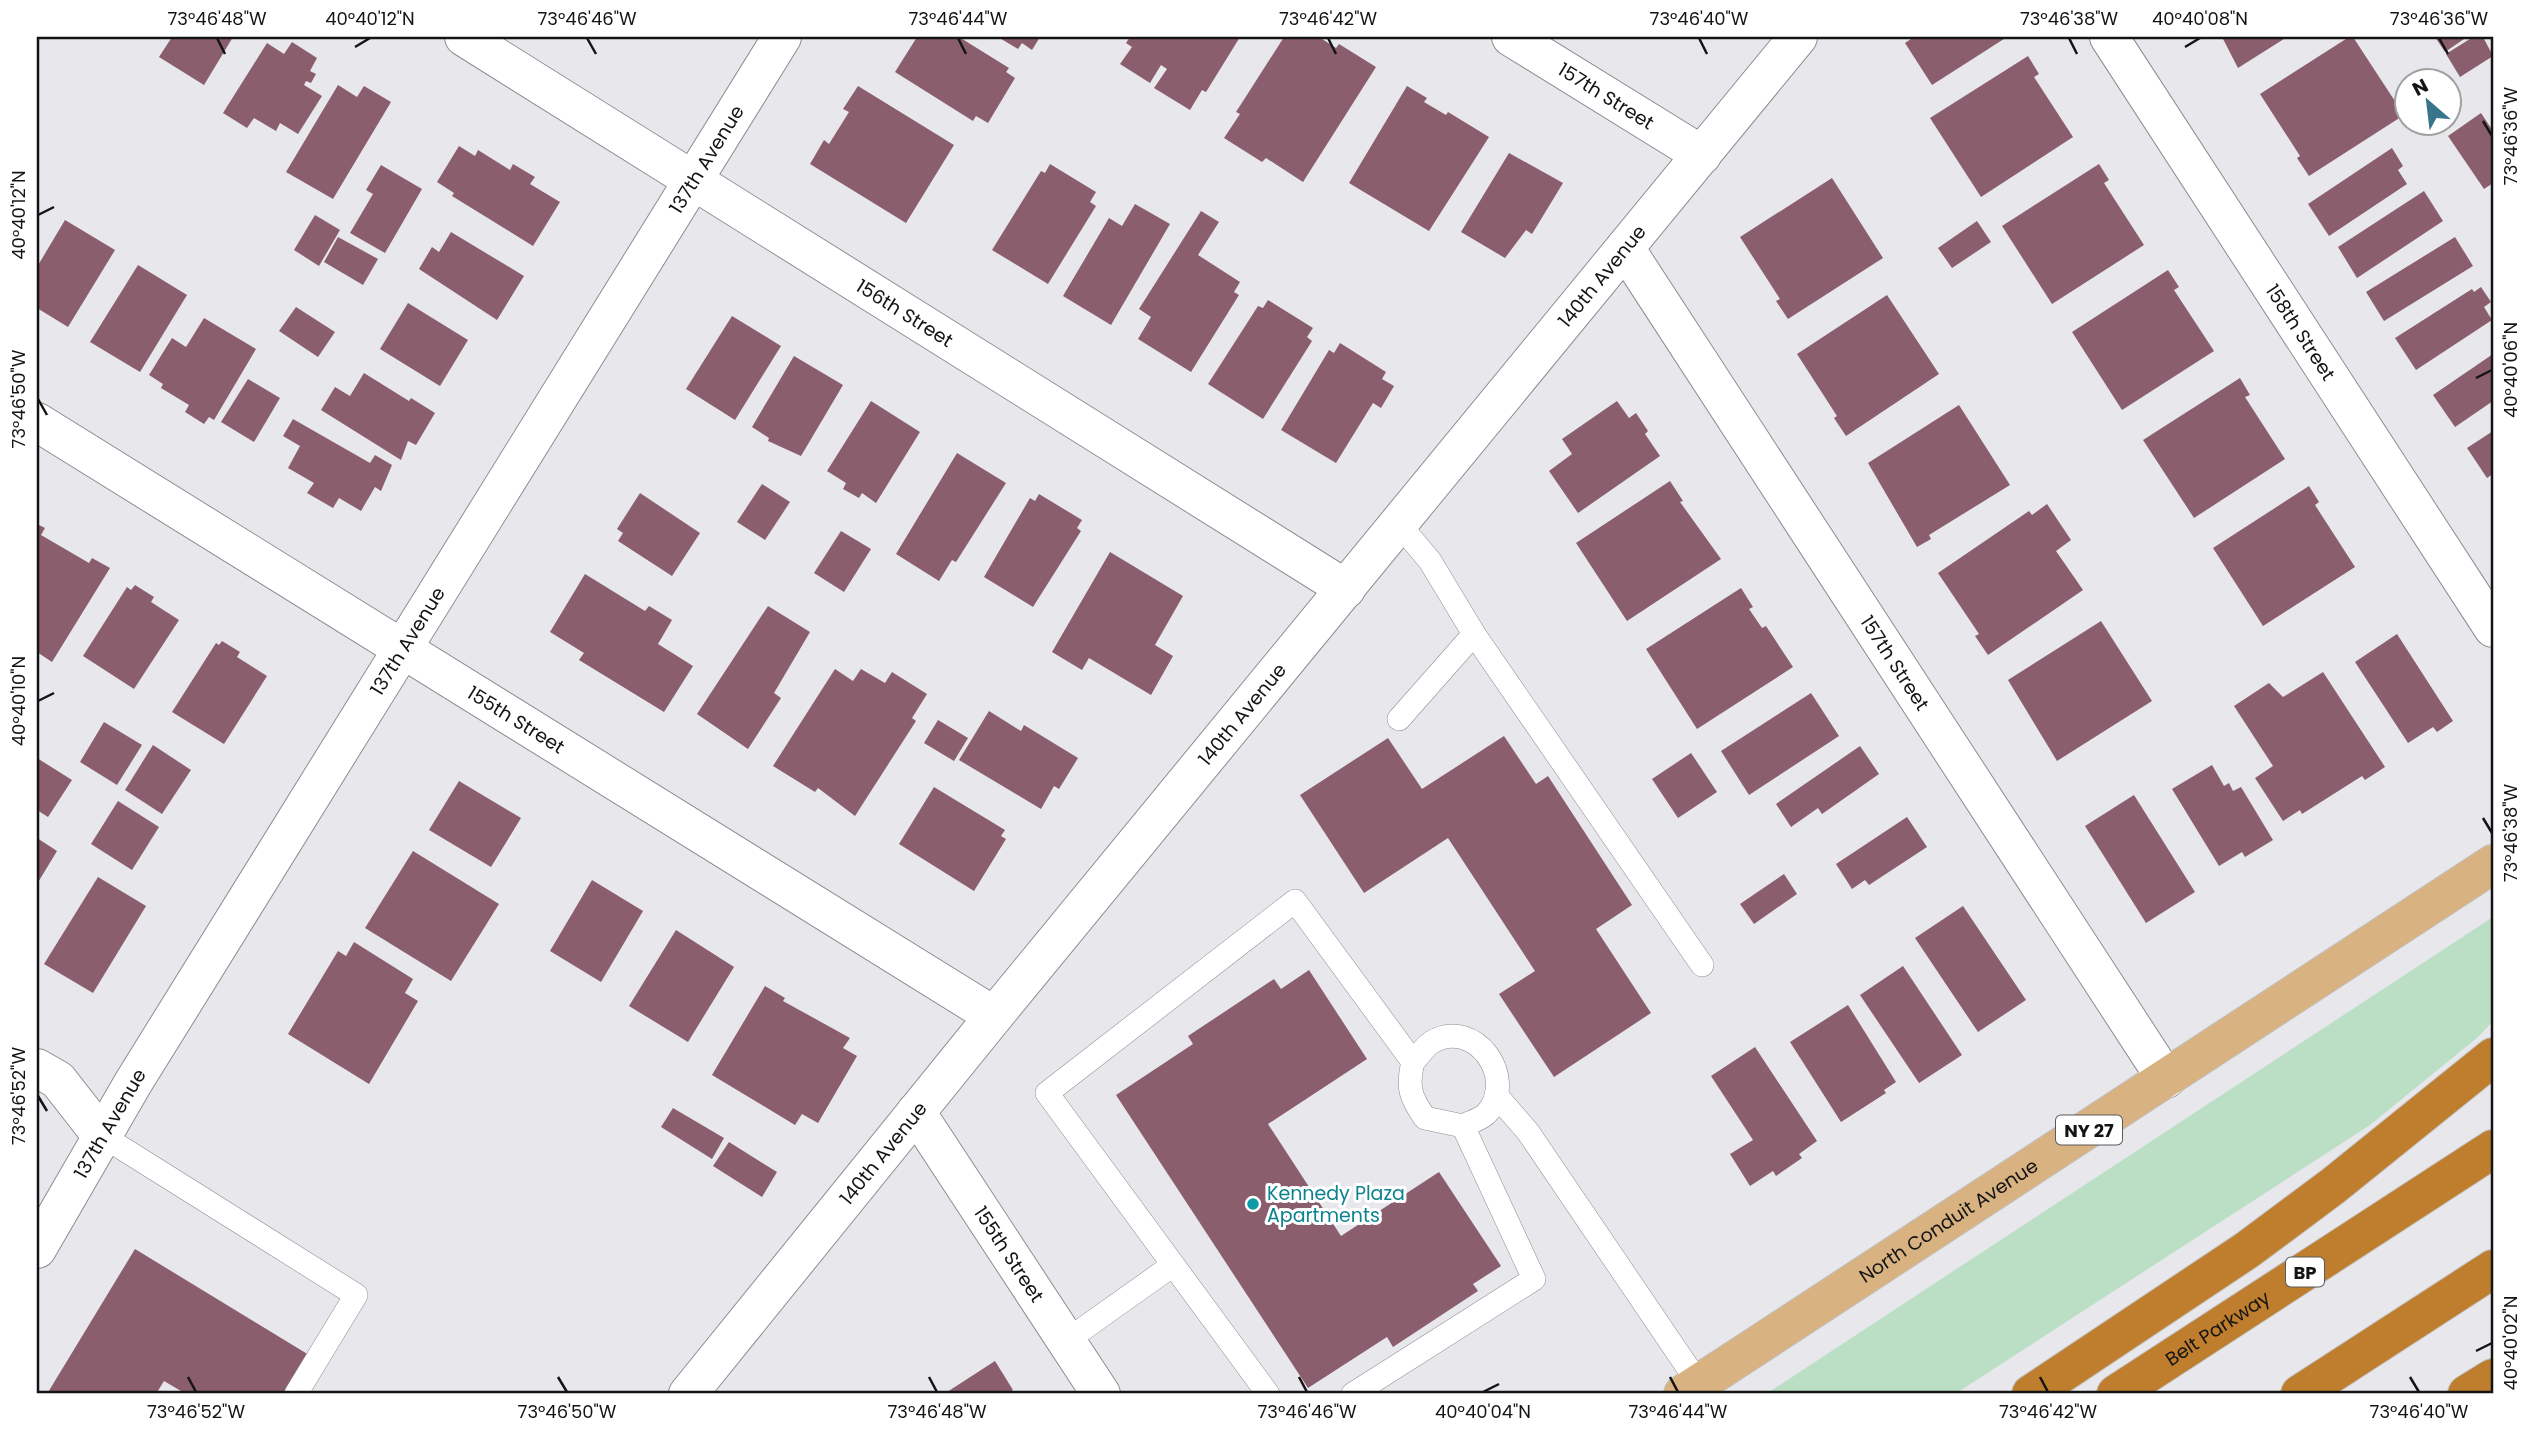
<svg xmlns="http://www.w3.org/2000/svg" width="2530" height="1431" font-family="Poppins,sans-serif">
<rect width="100%" height="100%" fill="#e7e7ec"/>
<!-- green -->
<polygon fill="#badfc4" points="2493,917 2493,1021 2478,1037 2370,1125 1955,1394 1766,1394"/>
<!-- building -->
<g fill="#8b5e6d">
<polygon points="172,37 233,37 204,85 159,57"/>
<polygon points="917,37 959,37 1009,68 1006,72 1015,78 988,123 976,116 973,121 895,72"/>
<polygon points="998,37 1040,37 1032,50 1022,43 1018,49"/>
<polygon points="1130,37 1240,37 1206,92 1202,90 1190,110 1154,88 1167,69 1161,65 1150,83 1120,64 1132,47 1126,43"/>
<polygon points="1284,37 1319,37 1336,48 1339,44 1376,67 1303,182 1266,158 1262,162 1224,138 1240,114 1236,112"/>
<polygon points="1914,37 2007,37 1932,85 1905,43"/>
<polygon points="2222,37 2287,37 2238,68"/>
<polygon points="2349,37 2353,37 2404,115 2309,176 2297,158 2300,156 2260,94"/>
<polygon points="2435,37 2467,37 2445,52"/>
<polygon points="2473,37 2483,37 2493,56 2460,77 2446,54"/>
<polygon points="292,42 317,58 310,71 316,74 311,83 306,81 304,85 322,96 298,134 280,123 276,131 254,118 247,128 223,113 267,43 284,54"/>
<polygon points="2028,56 2039,74 2034,77 2073,137 1981,197 1930,118"/>
<polygon points="338,85 357,97 364,86 391,102 333,199 286,172"/>
<polygon points="858,86 954,145 906,223 810,164 824,140 829,144 849,112 843,109"/>
<polygon points="1407,86 1427,98 1424,102 1446,115 1448,112 1489,137 1429,231 1349,183"/>
<polygon points="2481,113 2493,131 2493,183 2484,189 2448,136"/>
<polygon points="459,146 475,156 478,150 510,170 513,164 535,177 530,184 560,202 533,246 452,196 454,193 437,182"/>
<polygon points="2392,148 2403,166 2398,170 2407,184 2329,236 2308,204"/>
<polygon points="1509,153 1563,183 1532,234 1526,230 1505,258 1461,232"/>
<polygon points="1050,164 1096,192 1090,202 1096,206 1048,284 992,250 1041,171 1045,173"/>
<polygon points="2099,164 2109,180 2104,183 2144,245 2052,304 2002,226"/>
<polygon points="381,165 422,189 385,253 350,233 373,194 366,190"/>
<polygon points="1832,178 1883,258 1788,319 1776,301 1780,299 1740,237"/>
<polygon points="2424,191 2443,221 2357,278 2338,247"/>
<polygon points="1135,204 1170,224 1111,325 1063,296 1109,218 1122,226"/>
<polygon points="1201,211 1219,222 1198,255 1240,282 1234,292 1239,295 1191,372 1138,339 1151,317 1139,309"/>
<polygon points="315,215 340,230 319,266 294,250"/>
<polygon points="65,220 115,250 68,327 37,308 37,267"/>
<polygon points="1977,221 1991,242 1952,268 1938,248"/>
<polygon points="451,232 524,276 497,320 419,269 432,247 439,252"/>
<polygon points="338,237 378,259 363,285 324,262"/>
<polygon points="2455,237 2473,266 2384,321 2366,292"/>
<polygon points="138,265 187,295 140,372 90,342"/>
<polygon points="2168,270 2179,287 2174,290 2214,351 2122,410 2072,332"/>
<polygon points="2481,287 2491,302 2484,307 2492,320 2416,370 2395,338 2472,289 2474,292"/>
<polygon points="1887,295 1939,374 1846,436 1834,418 1837,416 1797,354"/>
<polygon points="1268,300 1313,328 1307,337 1312,341 1263,419 1208,384 1258,306 1263,308"/>
<polygon points="408,303 468,340 440,386 380,349"/>
<polygon points="296,307 335,332 318,357 279,331"/>
<polygon points="732,316 781,346 735,420 686,389"/>
<polygon points="204,318 256,349 214,420 209,417 204,424 185,412 189,405 161,388 163,384 149,375 172,338 186,347"/>
<polygon points="1340,343 1386,372 1382,379 1394,386 1381,408 1373,403 1336,463 1281,430 1329,350 1334,353"/>
<polygon points="2493,354 2493,401 2455,427 2433,395"/>
<polygon points="794,356 843,385 801,456 768,441 769,438 752,427"/>
<polygon points="364,373 409,401 411,398 435,413 416,445 408,441 401,460 321,410 335,387 350,396"/>
<polygon points="2240,378 2250,395 2245,397 2285,459 2194,518 2143,440"/>
<polygon points="248,379 280,398 254,442 221,422"/>
<polygon points="871,401 920,432 876,503 862,493 859,498 843,489 846,483 827,471"/>
<polygon points="1617,401 1629,418 1636,413 1648,431 1645,434 1660,456 1578,513 1549,471 1572,454 1562,439"/>
<polygon points="1959,405 2010,485 1929,535 1931,539 1917,547 1868,463"/>
<polygon points="293,419 370,463 375,455 392,465 381,491 375,487 361,511 339,498 333,508 307,493 314,483 288,468 300,446 283,436"/>
<polygon points="2493,431 2493,474 2487,478 2467,448"/>
<polygon points="957,453 1006,483 956,562 952,560 939,581 896,554"/>
<polygon points="1670,481 1683,501 1680,502 1721,559 1627,621 1576,543"/>
<polygon points="762,484 790,502 765,540 737,522"/>
<polygon points="2309,486 2319,502 2315,505 2355,567 2263,626 2213,548"/>
<polygon points="640,493 700,533 672,576 618,541 623,533 617,529"/>
<polygon points="1039,494 1082,520 1077,528 1081,531 1033,607 984,577 1030,498 1035,501"/>
<polygon points="2047,504 2071,540 2056,551 2083,590 1988,655 1975,636 1979,634 1938,573 2029,511 2032,515"/>
<polygon points="37,524 45,528 41,535 89,563 92,558 110,568 52,662 37,652"/>
<polygon points="841,531 871,549 844,592 814,573"/>
<polygon points="1110,552 1183,596 1155,645 1173,656 1151,695 1089,658 1082,670 1052,652"/>
<polygon points="585,574 645,611 649,606 672,620 658,644 693,666 664,712 579,660 584,653 550,632"/>
<polygon points="135,585 154,597 151,602 179,620 134,689 83,656 127,587 131,590"/>
<polygon points="1741,588 1753,607 1749,609 1762,628 1766,626 1793,667 1697,729 1646,649"/>
<polygon points="768,606 810,632 774,693 781,698 748,749 697,714"/>
<polygon points="2101,621 2152,701 2057,761 2008,680"/>
<polygon points="2397,634 2453,721 2437,732 2433,727 2408,743 2355,662"/>
<polygon points="222,641 240,652 237,657 267,676 224,744 172,712 216,643 219,645"/>
<polygon points="835,669 853,681 861,669 885,683 892,672 927,694 912,718 916,721 855,816 818,788 815,792 773,766"/>
<polygon points="2323,672 2385,767 2365,780 2362,776 2302,814 2300,810 2283,821 2255,778 2273,766 2234,706 2269,683 2283,697"/>
<polygon points="1811,693 1839,736 1749,795 1721,751"/>
<polygon points="989,711 1021,731 1024,725 1078,758 1059,789 1054,786 1041,809 959,760"/>
<polygon points="938,720 968,738 954,761 924,743"/>
<polygon points="104,722 142,745 117,785 80,762"/>
<polygon points="1504,736 1536,784 1548,776 1632,905 1596,929 1651,1013 1554,1077 1499,994 1535,971 1448,838 1364,893 1300,795 1388,738 1422,789"/>
<polygon points="153,745 191,770 162,814 125,790"/>
<polygon points="1860,746 1879,774 1822,814 1818,808 1791,827 1776,804"/>
<polygon points="1691,753 1717,792 1678,818 1652,779"/>
<polygon points="37,758 72,780 48,817 37,810"/>
<polygon points="2212,765 2224,786 2229,783 2233,791 2241,787 2273,840 2245,857 2242,852 2219,866 2172,789"/>
<polygon points="459,781 521,818 491,867 429,830"/>
<polygon points="934,787 1005,830 1001,836 1006,839 974,891 899,844"/>
<polygon points="2134,795 2195,892 2146,923 2085,826"/>
<polygon points="118,801 159,827 132,870 91,844"/>
<polygon points="1907,817 1927,847 1869,885 1865,880 1852,889 1836,864"/>
<polygon points="37,838 57,851 37,884"/>
<polygon points="413,851 499,904 451,981 365,928"/>
<polygon points="1784,874 1797,894 1754,924 1740,904"/>
<polygon points="98,877 146,906 93,993 44,964"/>
<polygon points="592,880 643,911 601,982 550,951"/>
<polygon points="1963,906 2026,1000 1978,1032 1915,938"/>
<polygon points="676,930 734,967 688,1042 629,1006"/>
<polygon points="354,942 413,979 405,993 418,1001 369,1084 288,1034 338,951 346,956"/>
<polygon points="1903,966 1962,1055 1919,1083 1860,995"/>
<polygon points="1309,970 1367,1059 1268,1124 1341,1236 1439,1172 1501,1266 1473,1284 1478,1291 1393,1347 1387,1337 1308,1388 1116,1095 1193,1044 1188,1036 1274,979 1281,989"/>
<polygon points="765,986 785,998 783,1001 850,1038 843,1048 857,1056 818,1123 802,1114 795,1125 712,1075"/>
<polygon points="1848,1005 1896,1082 1884,1090 1886,1093 1841,1122 1790,1042"/>
<polygon points="1755,1047 1817,1141 1799,1154 1802,1158 1776,1176 1773,1171 1750,1186 1730,1154 1753,1140 1711,1076"/>
<polygon points="673,1108 724,1138 712,1159 661,1127"/>
<polygon points="729,1142 777,1172 762,1197 713,1166"/>
<polygon points="135,1249 309,1355 285,1394 186,1394 164,1381 156,1394 47,1394"/>
<polygon points="995,1361 1013,1390 1007,1394 944,1394"/>
</g>
<g fill="none" stroke-linecap="round" stroke-linejoin="round">
<defs>
<g id="lane">
<polyline points="1399,524 1430,561 1474,634 1702,965"/>
<polyline points="1399,719 1474,634"/>
<polyline points="1496,1095 1528,1132 1699,1384"/>
<polyline points="101,1135 356,1295 296,1394"/>
<polyline points="1066,1341 1173,1265"/>
<path d="M1268 1394 1047 1093 1295 901 1413 1062C1407 1087 1410 1097 1425 1118L1463 1126C1470 1122 1482 1119 1487 1113 1518 1078 1475 1017 1432 1042 1425 1046 1419 1056 1413 1062"/>
<polyline points="1353,1394 1534,1279 1463,1126"/>
</g>
<g id="street">
<path id="s1" d="M464 37 1346 589"/>
<path id="s2" d="M1511 37 1702 155"/>
<path id="s3" d="M2109 37 2493 628"/>
<path id="s4" d="M1625 248 2166 1079"/>
<path id="s5" d="M37 422 994 1016"/>
<polyline points="37,1068 58,1080 101,1135"/>
<path id="s6" d="M916 1112 1101 1394"/>
<path id="s7" d="M37 1249 133 1083 782 37"/>
<path id="s8" d="M688 1394 994 1016 1798 37"/>
</g>
<g id="primary">
<path id="s9" d="M1683 1394 2493 864"/>
</g>
<g id="highway">
<polyline points="2031,1394 2247,1250 2333,1186 2493,1057"/>
<path id="s10" d="M2116 1394 2493 1149"/>
<polyline points="2300,1394 2493,1269"/>
<polyline points="2467,1394 2493,1378"/>
</g>
</defs>
<!-- lane casing -->
<use href="#lane" stroke="#8d8e92" stroke-width="24"/>
<!-- street casing -->
<use href="#street" stroke="#8d8e92" stroke-width="40"/>
<!-- primary casing -->
<use href="#primary" stroke="#c2c2c2" stroke-width="40"/>
<!-- highway casing -->
<use href="#highway" stroke="#c2c2c2" stroke-width="40"/>
<!-- lane -->
<use href="#lane" stroke="#fff" stroke-width="23"/>
<!-- street -->
<use href="#street" stroke="#fff" stroke-width="38"/>
<!-- primary -->
<use href="#primary" stroke="#d8b281" stroke-width="38"/>
<!-- highway -->
<use href="#highway" stroke="#be7e2d" stroke-width="38"/>
</g>
<!-- ticks -->
<path fill="none" stroke="#141415" stroke-width="2.5" d="M217 38 225 54M587 38 596 54M958 38 966 54M1328 38 1336 54M1699 38 1707 54M2069 38 2077 54M2439 38 2448 54M355 47 370 38M2185 47 2200 38M2483 121 2492 136M38 215 54 207M2476 378 2492 370M38 399 47 415M38 701 54 693M2483 818 2492 833M38 1096 47 1111M2476 1351 2492 1343M188 1377 196 1392M558 1377 567 1392M929 1377 937 1392M1299 1377 1307 1392M1670 1377 1678 1392M2040 1377 2048 1392M2410 1377 2419 1392M1483 1392 1499 1384"/>
<!-- markers -->
<circle fill="#0f9aa8" stroke="#fff" stroke-width="2.5" cx="1253" cy="1204" r="7"/>
<g text-anchor="middle" dominant-baseline="central" stroke-width="6" stroke-linejoin="round" paint-order="stroke">
<!-- shield labels -->
<g fill="#fff" stroke="#5a5a5b" stroke-width="2">
<rect x="2056" y="1115.5" width="66" height="29" rx="5"/>
<rect x="2286" y="1257.5" width="38" height="29" rx="5"/>
</g>
<g font-size="18" font-weight="bold" fill="#141415">
<text x="2089" y="1130">NY 27</text>
<text x="2305" y="1272">BP</text>
</g>
<!-- street labels -->
<g font-size="19" fill="#141415" stroke="#fff">
<text stroke="none"><textPath href="#s2" startOffset="112">157th Street</textPath></text>
<text stroke="none"><textPath href="#s7" startOffset="1279">137th Avenue</textPath></text>
<text stroke="none"><textPath href="#s8" startOffset="1444">140th Avenue</textPath></text>
<text stroke="none"><textPath href="#s1" startOffset="520">156th Street</textPath></text>
<text stroke="none"><textPath href="#s3" startOffset="352">158th Street</textPath></text>
<text stroke="none"><textPath href="#s7" startOffset="712">137th Avenue</textPath></text>
<text stroke="none"><textPath href="#s4" startOffset="495">157th Street</textPath></text>
<text stroke="none"><textPath href="#s8" startOffset="877">140th Avenue</textPath></text>
<text stroke="none"><textPath href="#s5" startOffset="564">155th Street</textPath></text>
<text stroke="none"><textPath href="#s7" startOffset="145">137th Avenue</textPath></text>
<text stroke="none"><textPath href="#s8" startOffset="310">140th Avenue</textPath></text>
<text stroke="none"><textPath href="#s9" startOffset="317">North Conduit Avenue</textPath></text>
<text stroke="none"><textPath href="#s6" startOffset="170">155th Street</textPath></text>
<text stroke="none"><textPath href="#s10" startOffset="121">Belt Parkway</textPath></text>
</g>
<!-- culture labels -->
<g font-size="19" fill="#0d838f" stroke="#fff" text-anchor="start">
<text x="1267" y="1193">Kennedy Plaza<tspan x="1267" dy="22">Apartments</tspan></text>
</g>
</g>
<!-- border -->
<rect width="2530" height="1431" fill="none" stroke="#ffffff" stroke-width="77"/>
<!-- north arrow -->
<g transform="translate(2428 102) rotate(332)"><circle r="33" fill="#ffffff" stroke="#a1a1a1" stroke-width="2"/>
<path d="M0-5L12 26L0 18L-12 26Z" fill="#38758c"/>
<text y="-10" font-size="19" font-weight="bold" text-anchor="middle" fill="#141415">N</text>
</g>
<rect x="38" y="38" width="2454" height="1354" fill="none" stroke="#141415" stroke-width="2.5"/>
<g font-size="18" text-anchor="middle" fill="#141415">
<text x="217" y="25">73°46'48"W</text>
<text x="370" y="25">40°40'12"N</text>
<text x="587" y="25">73°46'46"W</text>
<text x="958" y="25">73°46'44"W</text>
<text x="1328" y="25">73°46'42"W</text>
<text x="1699" y="25">73°46'40"W</text>
<text x="2069" y="25">73°46'38"W</text>
<text x="2200" y="25">40°40'08"N</text>
<text x="2439" y="25">73°46'36"W</text>
<text transform="translate(2511 136) rotate(-90)" y="6">73°46'36"W</text>
<text transform="translate(19 215) rotate(-90)" y="6">40°40'12"N</text>
<text transform="translate(2511 370) rotate(-90)" y="6">40°40'06"N</text>
<text transform="translate(19 399) rotate(-90)" y="6">73°46'50"W</text>
<text transform="translate(19 701) rotate(-90)" y="6">40°40'10"N</text>
<text transform="translate(2511 833) rotate(-90)" y="6">73°46'38"W</text>
<text transform="translate(19 1096) rotate(-90)" y="6">73°46'52"W</text>
<text transform="translate(2511 1343) rotate(-90)" y="6">40°40'02"N</text>
<text x="196" y="1418">73°46'52"W</text>
<text x="567" y="1418">73°46'50"W</text>
<text x="937" y="1418">73°46'48"W</text>
<text x="1307" y="1418">73°46'46"W</text>
<text x="1483" y="1418">40°40'04"N</text>
<text x="1678" y="1418">73°46'44"W</text>
<text x="2048" y="1418">73°46'42"W</text>
<text x="2419" y="1418">73°46'40"W</text>
</g>
</svg>
